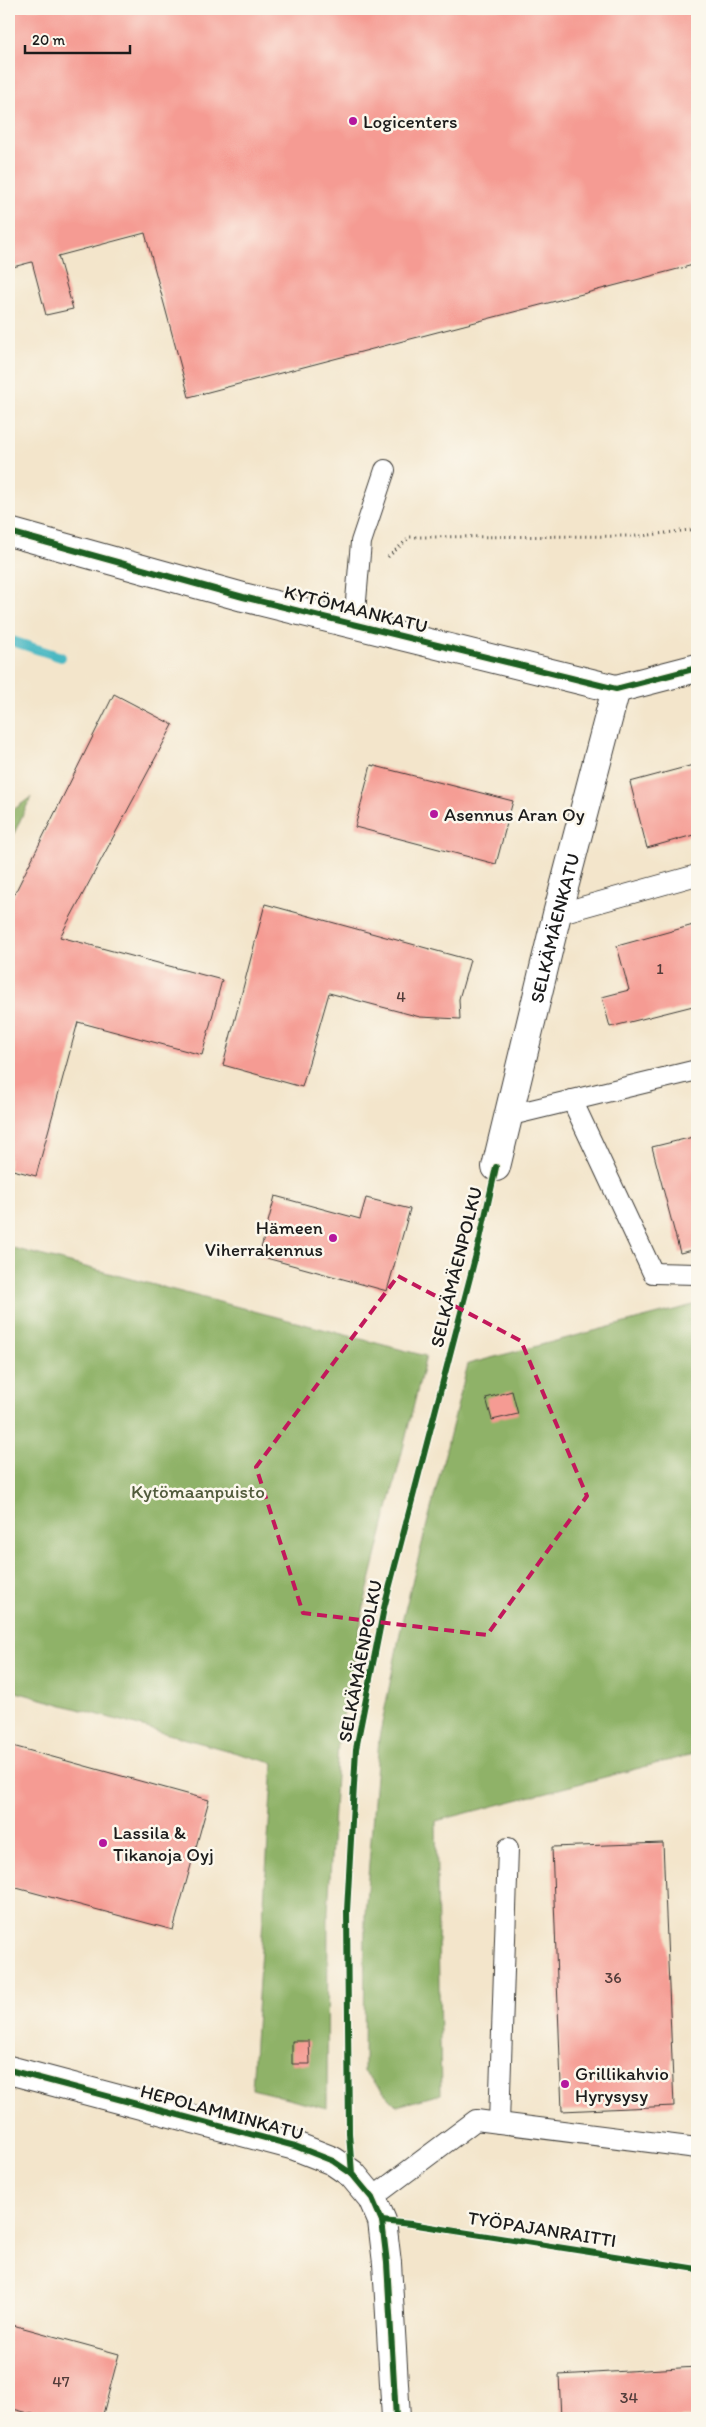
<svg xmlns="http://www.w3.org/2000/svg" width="706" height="2427" font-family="Itim,sans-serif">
<rect width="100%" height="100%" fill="#fbf7ec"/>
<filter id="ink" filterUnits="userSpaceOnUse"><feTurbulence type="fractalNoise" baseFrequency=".02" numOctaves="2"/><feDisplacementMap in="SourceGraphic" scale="10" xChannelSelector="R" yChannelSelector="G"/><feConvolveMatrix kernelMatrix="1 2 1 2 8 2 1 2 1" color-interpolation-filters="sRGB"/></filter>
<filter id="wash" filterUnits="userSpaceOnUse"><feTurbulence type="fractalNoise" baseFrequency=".0096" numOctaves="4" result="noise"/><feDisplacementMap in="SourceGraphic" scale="20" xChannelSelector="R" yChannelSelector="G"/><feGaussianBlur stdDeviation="1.12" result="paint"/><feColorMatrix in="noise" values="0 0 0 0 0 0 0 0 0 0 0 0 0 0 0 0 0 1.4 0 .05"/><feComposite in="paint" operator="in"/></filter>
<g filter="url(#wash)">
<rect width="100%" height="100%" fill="#f3e5cb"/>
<!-- forest -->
<g fill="#8fb268" stroke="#566742">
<polygon points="31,797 9,844 9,813"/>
<polygon points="9,1247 426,1356 365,1601 338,1742 328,1911 327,2108 252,2089 273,1763 9,1690"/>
<polygon points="697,1304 697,1753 436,1821 441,2094 397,2106 364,2072 365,1914 379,1738 403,1618 468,1364"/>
</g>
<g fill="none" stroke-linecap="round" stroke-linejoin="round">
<!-- stream -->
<polyline stroke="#49b8c2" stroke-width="10" points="9,640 61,657"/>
</g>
<g id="blocks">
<!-- building -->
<g fill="#f59b93">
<polygon points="9,9 697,9 697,264 189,397 145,233 58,256 73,309 46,315 32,262 9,268"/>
<polygon points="114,694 173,725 60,937 222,980 202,1055 78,1022 36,1176 9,1169 9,905"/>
<polygon points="697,764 697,834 647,848 630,782"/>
<polygon points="371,765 513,801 496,864 355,827"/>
<polygon points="265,904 470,960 459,999 460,1019 420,1017 329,993 302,1087 223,1065"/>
<polygon points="697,924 697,1005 610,1027 602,997 629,990 617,946"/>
<polygon points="697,1136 697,1249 680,1253 652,1147"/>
<polygon points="275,1196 360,1219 366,1198 410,1209 387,1291 259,1256"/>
<polygon points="512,1391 518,1414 492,1420 486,1398"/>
<polygon points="9,1745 209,1800 173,1930 9,1886"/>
<polygon points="663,1843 674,2106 562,2111 552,1847"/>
<polygon points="292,2041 309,2041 310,2064 292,2064"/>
<polygon points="9,2324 119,2354 102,2418 48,2418 9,2408"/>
<polygon points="697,2367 697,2418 561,2418 559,2375"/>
</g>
</g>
</g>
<g filter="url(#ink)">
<use href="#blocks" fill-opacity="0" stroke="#3c3a36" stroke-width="1"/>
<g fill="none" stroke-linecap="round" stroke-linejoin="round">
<defs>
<g id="lane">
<polyline points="354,624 361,542 385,470"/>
<polyline points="557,914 697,875"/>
<polyline points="572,1100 653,1273 697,1274"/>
<polyline points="507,1116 697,1070"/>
<polyline points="499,2123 508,1848"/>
<polyline points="372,2198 476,2120 697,2148"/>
</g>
<g id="street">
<polyline points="9,532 243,597 616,689 697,668"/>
<path id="s1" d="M496 1167 557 914 616 689"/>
<polyline points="9,2070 295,2146 333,2161 352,2174 372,2198 382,2221 387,2263 396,2418"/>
</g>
</defs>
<!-- lane casing -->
<use href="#lane" stroke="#3c3a36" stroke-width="22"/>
<!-- street casing -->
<use href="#street" stroke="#3c3a36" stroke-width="30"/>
<!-- path -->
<polyline stroke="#3c3a36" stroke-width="3" stroke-dasharray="1 4" stroke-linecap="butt" points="388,557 410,537 642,536 697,529"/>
<!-- lane -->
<use href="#lane" stroke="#fff" stroke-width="20"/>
<!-- street -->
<use href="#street" stroke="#fff" stroke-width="28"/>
<defs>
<g id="cycleway">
<polyline points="9,532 243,597 616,689 697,668"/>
<polyline points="9,2070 295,2146 333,2161 352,2174 372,2198 382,2221 387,2263 396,2418"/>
<polyline points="352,2174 349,2133 347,1911 356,1749 384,1608 480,1239 496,1167"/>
<polyline points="382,2221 411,2224 697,2269"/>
</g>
</defs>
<!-- cycleway casing -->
<use href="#cycleway" stroke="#fbf7ec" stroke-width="9"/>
<!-- cycleway -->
<use href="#cycleway" stroke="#1b5e20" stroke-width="6"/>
</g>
</g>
<!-- marked area -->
<path fill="none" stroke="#c2185b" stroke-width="4" stroke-dasharray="10 6" stroke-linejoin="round" d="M398 1276 521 1341 587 1496 487 1635 303 1613 256 1467Z"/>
<!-- markers -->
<g fill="#b5179e" stroke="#fbf7ec" stroke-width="2">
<circle cx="353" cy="121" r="5"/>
<circle cx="434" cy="814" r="5"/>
<circle cx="333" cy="1238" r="5"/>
<circle cx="103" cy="1843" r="5"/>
<circle cx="565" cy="2084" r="5"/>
</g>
<g text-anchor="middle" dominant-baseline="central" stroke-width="5" stroke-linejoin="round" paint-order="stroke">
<!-- number labels -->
<g font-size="16" fill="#523c3a">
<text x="660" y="968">1</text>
<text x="401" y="996">4</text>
<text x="613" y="1977">36</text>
<text x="61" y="2381">47</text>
<text x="629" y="2397">34</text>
</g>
<!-- poi labels -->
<g font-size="19" fill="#1c1c1c" stroke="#fbf7ec" text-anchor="start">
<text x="363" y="121">Logicenters</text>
<text x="444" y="814">Asennus Aran Oy</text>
<text x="323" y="1227" text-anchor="end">Hämeen<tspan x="323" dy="22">Viherrakennus</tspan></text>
<text x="113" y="1832">Lassila &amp;<tspan x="113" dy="22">Tikanoja Oyj</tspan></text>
<text x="575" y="2073">Grillikahvio<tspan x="575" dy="22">Hyrysysy</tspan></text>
</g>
<!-- street labels -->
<g font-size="19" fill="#1c1c1c" stroke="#fbf7ec">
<text transform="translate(356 609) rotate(14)">KYTÖMAANKATU</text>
<text stroke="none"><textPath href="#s1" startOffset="246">SELKÄMÄENKATU</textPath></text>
<text transform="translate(456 1267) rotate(-76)">SELKÄMÄENPOLKU</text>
<text transform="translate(360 1661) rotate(-79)">SELKÄMÄENPOLKU</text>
<text transform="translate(222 2112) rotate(15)">HEPOLAMMINKATU</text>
<text transform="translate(542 2229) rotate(9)">TYÖPAJANRAITTI</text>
</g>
<!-- park labels -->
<g font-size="19" fill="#515b3c" stroke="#fbf7ec">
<text x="198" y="1491">Kytömaanpuisto</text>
</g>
</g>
<!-- margin -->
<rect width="706" height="2427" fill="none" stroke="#fbf7ec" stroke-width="30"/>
<!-- scale -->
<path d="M25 45v8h105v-8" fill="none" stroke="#1c1c1c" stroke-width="2.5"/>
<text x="32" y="45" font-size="15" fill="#1c1c1c" stroke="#fbf7ec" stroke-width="4" paint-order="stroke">20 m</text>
</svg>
